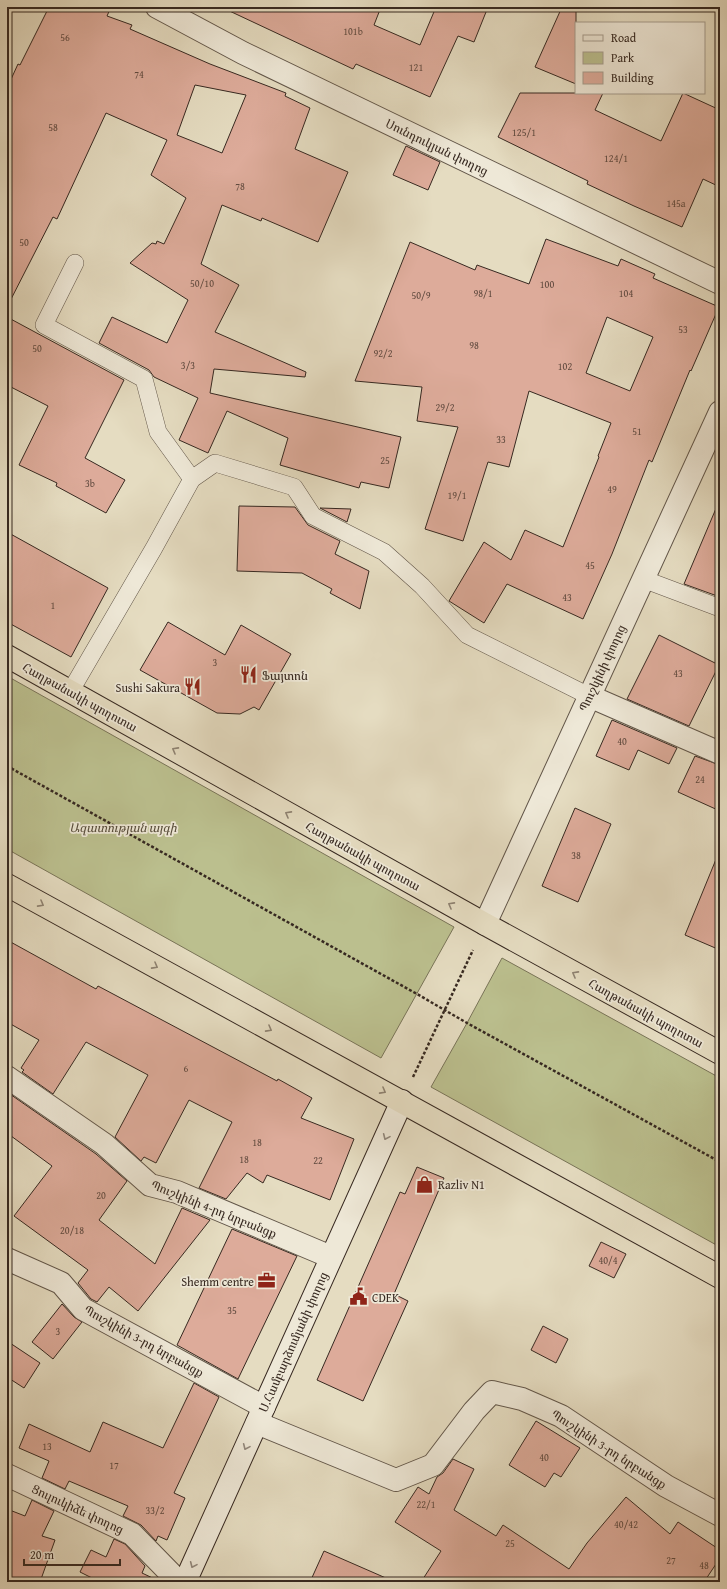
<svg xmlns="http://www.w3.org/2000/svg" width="727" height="1589" font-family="'Gentium Book Plus','Noto Serif Armenian',serif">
<rect width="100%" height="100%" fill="#e5dcc1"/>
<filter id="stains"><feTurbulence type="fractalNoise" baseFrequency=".005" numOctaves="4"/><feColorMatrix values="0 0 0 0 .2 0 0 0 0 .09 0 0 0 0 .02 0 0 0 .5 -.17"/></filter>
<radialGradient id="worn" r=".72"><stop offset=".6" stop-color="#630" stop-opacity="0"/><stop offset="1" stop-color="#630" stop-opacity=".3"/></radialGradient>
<!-- green -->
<g fill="#bbbf8e" stroke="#797458">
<polygon points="7,676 454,927 381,1058 7,849"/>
<polygon points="502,958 720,1078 720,1247 431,1087 467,1023"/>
</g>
<!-- building -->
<g fill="#ddab9a" stroke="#372921" fill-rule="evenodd">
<path d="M49 7H111L107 16 132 25 130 29 210 64 286 93 285 96 310 108 295 149 348 172 318 242 262 218 261 221 222 205 201 264 239 285 215 332 306 372 305 377 214 369 210 393 401 437 389 488 361 482 359 488 280 465 288 438 227 411 208 453 179 440 198 398 154 377 149 370 99 343 112 317 167 343 188 300 130 263 152 243 156 244 157 241 164 244 186 198 151 175 167 140 106 113 57 219 53 217 7 307V88L18 64 20 65ZM195 85 246 95 222 153 177 135Z"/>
<polygon points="221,7 381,7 374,25 420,45 436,7 488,7 474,42 458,36 430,97 356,64 353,69"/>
<polygon points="562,7 576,7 576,84 535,67"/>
<polygon points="520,93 603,93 595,110 661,141 683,93 720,110 720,187 703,179 682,227 634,206 587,184 588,181 498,137"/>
<polygon points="406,146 440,162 428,190 393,175"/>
<path d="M546 239 618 266 621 259 655 274 653 278 719 307 691 371 690 370 652 462 649 460 612 554 583 619 507 584 484 623 449 601 484 542 511 560 525 530 563 547 599 457 598 456 611 423 529 391 509 467 488 462 463 541 425 529 458 427 417 421 422 387 355 381 410 242 475 270 477 265 529 284ZM607 317 653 337 630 391 586 373Z"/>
<polygon points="7,317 124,380 85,458 125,480 106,513 56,486 57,483 19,465 48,406 7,385"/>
<polygon points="720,499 720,597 684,584"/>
<polygon points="239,506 295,507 308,525 340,541 335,554 369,571 360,609 330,593 332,589 302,573 237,571"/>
<polygon points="320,508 351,509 347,522"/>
<polygon points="7,532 108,588 71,657 7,622"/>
<polygon points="168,622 225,655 241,625 291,654 259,710 254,707 240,714 217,713 140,670"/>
<polygon points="659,635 719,665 689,726 627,699"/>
<polygon points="612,720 677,748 669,764 638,750 629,770 596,756"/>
<polygon points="695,756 720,765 720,811 678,792"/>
<polygon points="575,808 611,824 578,902 542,886"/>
<polygon points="719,852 720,852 720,950 685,935"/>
<polygon points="7,940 96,989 98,986 277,1081 278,1079 312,1098 301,1118 354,1139 330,1200 267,1175 263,1183 247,1173 226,1199 199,1188 232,1122 189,1100 156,1163 144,1157 141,1161 115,1137 148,1075 86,1042 53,1094 22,1072 24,1070 21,1068 39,1040 7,1022"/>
<polygon points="7,1092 96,1154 127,1181 99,1220 155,1264 182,1208 210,1220 138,1311 109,1287 97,1302 91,1299 78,1283 88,1270 14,1216 52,1166 7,1133"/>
<polygon points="417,1167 444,1178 394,1294 408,1301 363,1401 317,1380 400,1192 405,1194"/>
<polygon points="232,1229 297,1256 238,1379 177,1345"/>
<polygon points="601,1242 626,1254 614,1278 589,1266"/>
<polygon points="62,1304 74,1317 82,1322 53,1359 32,1342"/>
<polygon points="543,1326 568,1339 556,1363 531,1350"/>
<polygon points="7,1341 40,1363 24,1388 7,1377"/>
<polygon points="194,1383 219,1397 174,1493 185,1498 167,1540 158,1536 156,1541 141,1525 123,1516 128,1506 69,1481 65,1489 42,1478 49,1461 19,1448 29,1424 90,1452 103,1422 163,1448"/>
<polygon points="536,1421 580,1448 561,1477 554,1473 545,1487 509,1465"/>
<polygon points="453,1459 474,1469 454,1510 496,1536 503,1525 569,1569 587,1543 626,1497 670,1534 678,1522 720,1550 720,1558 704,1582 421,1582 441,1551 395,1522 418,1487 429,1494 437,1477 443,1473"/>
<polygon points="32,1500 54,1511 42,1536 55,1540 40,1582 7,1582 7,1509 25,1516"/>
<polygon points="114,1539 125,1544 145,1566 142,1573 161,1582 95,1582 96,1580 80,1572 91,1550 106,1557"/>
<polygon points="324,1551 395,1582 310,1582"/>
</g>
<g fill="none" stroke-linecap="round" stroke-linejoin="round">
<defs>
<g id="lane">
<polyline points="75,263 44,325 144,379 158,432 192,479"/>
<polyline points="643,579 720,608"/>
<polyline points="70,692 154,548 192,479 215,463 294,487 313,516 384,552 422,586 467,635 589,696"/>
</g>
<g id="street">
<polyline points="157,7 243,53 720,283"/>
<polyline points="589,696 720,753"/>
<polyline points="485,924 720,412"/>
<polyline points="7,1077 104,1144 150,1185 177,1192 331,1257"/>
<polyline points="7,1259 61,1283 83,1309 264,1407"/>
<polyline points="257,1423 396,1480 433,1465 474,1411 492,1392 522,1399 561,1416 666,1486 720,1515"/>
<polyline points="7,1475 132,1534 179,1582"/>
</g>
<polyline id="secondary" points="185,1582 402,1101"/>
<g id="highway">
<polyline points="7,656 485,924 720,1053"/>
<polyline points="7,885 720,1277"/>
</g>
</defs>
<!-- lane casing -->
<use href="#lane" stroke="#625649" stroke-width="18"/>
<!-- street casing -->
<use href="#street" stroke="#625649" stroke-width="24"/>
<!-- secondary casing -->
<use href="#secondary" stroke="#372921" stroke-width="24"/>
<!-- highway casing -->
<use href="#highway" stroke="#372921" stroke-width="24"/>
<!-- path -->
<g stroke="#372921" stroke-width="2.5" stroke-dasharray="3 2" stroke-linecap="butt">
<polyline points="7,18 12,7"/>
<polyline points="7,766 417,994 467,1023 720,1162"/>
<polyline points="413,1077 473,950"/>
</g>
<!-- lane -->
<use href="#lane" stroke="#eee8d7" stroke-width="17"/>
<!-- street -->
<use href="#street" stroke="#eee8d7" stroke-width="22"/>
<!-- secondary -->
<use href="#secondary" stroke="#eee8d7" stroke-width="22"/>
<!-- highway -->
<use href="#highway" stroke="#e5dcc1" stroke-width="22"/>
</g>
<!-- one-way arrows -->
<defs><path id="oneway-chevron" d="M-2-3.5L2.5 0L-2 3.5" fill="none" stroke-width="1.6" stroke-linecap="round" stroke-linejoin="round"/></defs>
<g stroke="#8e8271">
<use href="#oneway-chevron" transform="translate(175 750) rotate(-151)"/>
<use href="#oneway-chevron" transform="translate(288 814) rotate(-151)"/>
<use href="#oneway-chevron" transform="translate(41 904) rotate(29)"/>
<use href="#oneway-chevron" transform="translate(451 905) rotate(-151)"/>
<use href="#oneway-chevron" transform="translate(155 966) rotate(29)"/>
<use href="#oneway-chevron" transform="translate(575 974) rotate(-151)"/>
<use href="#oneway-chevron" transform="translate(269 1029) rotate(29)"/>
<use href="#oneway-chevron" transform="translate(383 1091) rotate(29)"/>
</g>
<g stroke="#92887c">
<use href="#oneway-chevron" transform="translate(386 1137) rotate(114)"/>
<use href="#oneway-chevron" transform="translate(246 1447) rotate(114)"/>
<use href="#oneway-chevron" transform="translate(193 1565) rotate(114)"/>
</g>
<!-- icons -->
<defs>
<symbol id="restaurant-bare" viewBox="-9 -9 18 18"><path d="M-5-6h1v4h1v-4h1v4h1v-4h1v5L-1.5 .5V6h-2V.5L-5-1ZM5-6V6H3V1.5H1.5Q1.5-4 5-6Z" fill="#8f2418" stroke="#eee8d7" stroke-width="2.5" paint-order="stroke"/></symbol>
<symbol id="shop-bare" viewBox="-9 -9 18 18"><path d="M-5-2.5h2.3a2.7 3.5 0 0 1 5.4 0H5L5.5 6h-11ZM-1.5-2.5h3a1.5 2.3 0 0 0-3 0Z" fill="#8f2418" stroke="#eee8d7" stroke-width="2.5" paint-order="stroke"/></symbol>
<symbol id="office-bare" viewBox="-9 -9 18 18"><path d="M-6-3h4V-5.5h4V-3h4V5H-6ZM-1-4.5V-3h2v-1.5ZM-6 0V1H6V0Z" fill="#8f2418" stroke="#eee8d7" stroke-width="2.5" paint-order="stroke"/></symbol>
<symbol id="civic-bare" viewBox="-9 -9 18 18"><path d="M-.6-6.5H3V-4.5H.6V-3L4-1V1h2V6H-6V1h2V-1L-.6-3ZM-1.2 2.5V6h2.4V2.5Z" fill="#8f2418" stroke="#eee8d7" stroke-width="2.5" paint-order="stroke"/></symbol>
</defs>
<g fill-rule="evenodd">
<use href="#restaurant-bare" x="236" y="662" width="25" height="25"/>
<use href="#restaurant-bare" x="180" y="674" width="25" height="25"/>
<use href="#shop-bare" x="412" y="1172" width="25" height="25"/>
<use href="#office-bare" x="254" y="1268" width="25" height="25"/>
<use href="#civic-bare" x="346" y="1284" width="25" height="25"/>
</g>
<g text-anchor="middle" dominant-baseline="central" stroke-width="3.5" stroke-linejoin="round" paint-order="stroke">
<!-- number labels -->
<g font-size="10" fill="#604a3f">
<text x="353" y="31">101b</text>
<text x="65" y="37">56</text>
<text x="416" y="67">121</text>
<text x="139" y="74">74</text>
<text x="53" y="127">58</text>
<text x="524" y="132">125/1</text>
<text x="616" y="158">124/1</text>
<text x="240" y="186">78</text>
<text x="676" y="203">145a</text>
<text x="24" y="242">50</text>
<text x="202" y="283">50/10</text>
<text x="547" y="284">100</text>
<text x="483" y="293">98/1</text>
<text x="626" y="293">104</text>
<text x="421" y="295">50/9</text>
<text x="683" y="329">53</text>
<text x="474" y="345">98</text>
<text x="37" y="348">50</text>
<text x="383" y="353">92/2</text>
<text x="188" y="365">3/3</text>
<text x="565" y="366">102</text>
<text x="445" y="407">29/2</text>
<text x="637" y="431">51</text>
<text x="501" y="439">33</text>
<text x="385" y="460">25</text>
<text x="90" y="483">3b</text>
<text x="612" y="489">49</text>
<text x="457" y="495">19/1</text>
<text x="590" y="565">45</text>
<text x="567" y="597">43</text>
<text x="53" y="605">1</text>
<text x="215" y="662">3</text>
<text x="678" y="673">43</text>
<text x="622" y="741">40</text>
<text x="700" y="779">24</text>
<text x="576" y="855">38</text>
<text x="186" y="1068">6</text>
<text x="257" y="1142">18</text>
<text x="244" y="1159">18</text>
<text x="318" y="1160">22</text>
<text x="101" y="1195">20</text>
<text x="72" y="1230">20/18</text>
<text x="608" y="1260">40/4</text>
<text x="232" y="1310">35</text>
<text x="58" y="1331">3</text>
<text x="47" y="1446">13</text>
<text x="544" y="1457">40</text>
<text x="114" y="1465">17</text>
<text x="426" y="1504">22/1</text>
<text x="155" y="1510">33/2</text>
<text x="626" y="1524">40/42</text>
<text x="510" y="1543">25</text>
<text x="671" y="1560">27</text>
<text x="704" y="1565">48</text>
</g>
<!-- street labels -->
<g font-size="12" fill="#372921" stroke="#eee8d7">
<text transform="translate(437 147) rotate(26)">Սունդուկյան փողոց</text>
<text transform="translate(602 668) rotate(-65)">Պուշկինի փողոց</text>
<text transform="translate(80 697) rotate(29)">Հաղթանակի պողոտա</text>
<text transform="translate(363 856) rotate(29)">Հաղթանակի պողոտա</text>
<text transform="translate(646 1013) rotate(29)">Հաղթանակի պողոտա</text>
<text transform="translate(214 1209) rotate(22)">Պուշկինի 4-րդ նրբանցք</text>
<text transform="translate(144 1341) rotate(29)">Պուշկինի 3-րդ նրբանցք</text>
<text transform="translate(293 1342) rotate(-66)">Ս.Համբարձումյանի փողոց</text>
<text transform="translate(609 1449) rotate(33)">Պուշկինի 3-րդ նրբանցք</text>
<text transform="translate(78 1509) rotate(25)">Ցուլուկիձե փողոց</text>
</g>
<!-- poi labels -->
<g font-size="12" fill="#372921" stroke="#eee8d7" text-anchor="start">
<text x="262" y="675">Ֆայտոն</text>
<text x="180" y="687" text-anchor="end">Sushi Sakura</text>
<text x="438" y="1184">Razliv N1</text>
<text x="254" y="1281" text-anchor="end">Shemm centre</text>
<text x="372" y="1297">CDEK</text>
</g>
<!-- park labels -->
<g font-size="12" font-style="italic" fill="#584e3c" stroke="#eee8d7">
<text x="123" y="827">Ազատության այգի</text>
</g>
</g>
<!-- margin -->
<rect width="727" height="1589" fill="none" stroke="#e5dcc1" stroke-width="24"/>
<rect x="8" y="8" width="711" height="1573" fill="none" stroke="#372921" stroke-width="2"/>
<rect x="12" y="12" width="703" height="1565" fill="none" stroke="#372921"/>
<!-- legend -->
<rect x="575" y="22" width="130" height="72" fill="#eee8d7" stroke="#a59c8e"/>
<rect x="583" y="35" width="20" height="6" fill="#eee8d7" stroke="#a59c8e"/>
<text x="611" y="42" font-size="12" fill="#372921">Road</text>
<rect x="583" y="52" width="20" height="12" fill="#bbbf8e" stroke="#a59c8e"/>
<text x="611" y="62" font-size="12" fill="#372921">Park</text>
<rect x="583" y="72" width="20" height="12" fill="#ddab9a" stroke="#a59c8e"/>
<text x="611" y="82" font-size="12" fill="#372921">Building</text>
<!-- scale -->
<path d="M24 1559v6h96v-6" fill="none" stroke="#372921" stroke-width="2"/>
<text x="30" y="1559" font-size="12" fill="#372921" stroke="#eee8d7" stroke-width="3" paint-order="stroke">20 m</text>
<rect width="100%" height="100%" filter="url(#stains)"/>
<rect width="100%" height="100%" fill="url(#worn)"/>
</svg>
